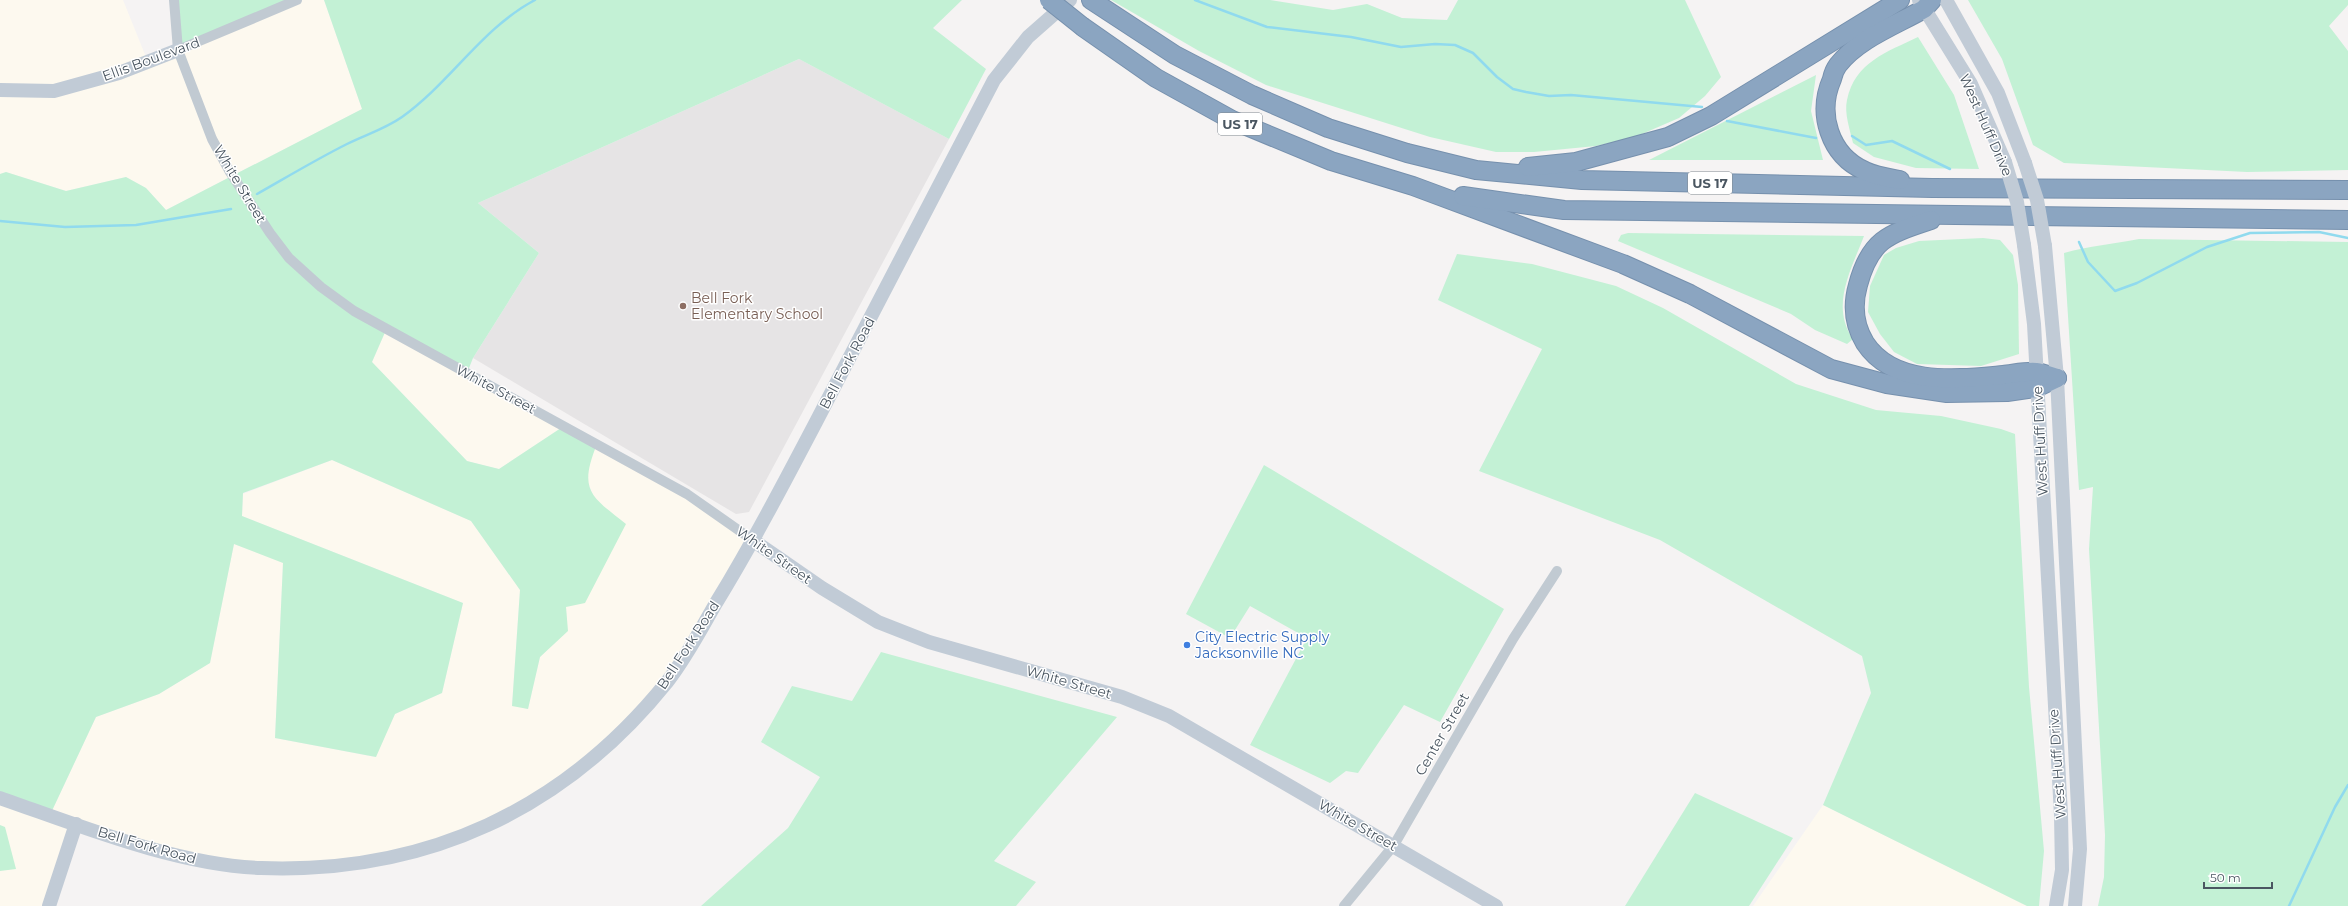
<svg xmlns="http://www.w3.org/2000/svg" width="2348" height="906" font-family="Montserrat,sans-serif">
<rect width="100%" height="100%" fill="#f5f3f3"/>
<!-- commercial -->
<g fill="#fdf9ef">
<polygon points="0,0 123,0 148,62 297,0 324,0 362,109 166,210 146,188 126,177 66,191 6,172 0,174"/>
<polygon points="386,330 564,426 499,469 467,461 372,362"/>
<polygon points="597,444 687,494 754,541 668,680 568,779 456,839 321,868 215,863 77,824 49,906 0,906 0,801 50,815 96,717 159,694 210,663 234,544 283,562 275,738 375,757 395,714 442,693 463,603 242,516 243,494 332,460 471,521 520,590 512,705 528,709 540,657 567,631 566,607 594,498 588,482 588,466"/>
<polygon points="1823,805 2027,906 1753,906"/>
</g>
<!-- education -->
<polygon fill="#e6e4e5" points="799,59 949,139 749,512 736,514 473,358 539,253 478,203"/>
<!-- green -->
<g fill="#c3f1d5">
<polygon points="174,0 297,0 178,50"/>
<path d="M324 0H962L933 28 986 69 949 139 799 59 478 203 539 253 473 358 467 373 386 330 372 362 467 461 499 469 564 426 597 444C578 491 591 496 626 524L585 603 566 607 568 631 540 657 528 709 512 706 520 590 471 521 332 460 243 493 242 516 463 603 442 693 395 714 376 757 275 738 283 563 234 544 210 663 159 694 96 717 50 815 0 801V174L6 172 66 191 126 177 146 188 166 210 362 109Z"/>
<polygon points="1111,0 1270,0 1333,10 1367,4 1402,18 1447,20 1458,0 1685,0 1721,77 1705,96 1679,118 1635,137 1596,146 1534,152 1496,152 1430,137 1266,85 1199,51"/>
<polygon points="1968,0 2348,0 2348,5 2329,26 2348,51 2348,170 2247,172 2064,163 2033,145 2002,59"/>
<path d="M1918 37 1954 95 1979 169 1916 168 1874 157 1853 143C1850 130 1844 113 1847 100 1855 62 1887 52 1918 37Z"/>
<polygon points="1816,75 1811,111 1823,160 1649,160"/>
<path d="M1628 233 1864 236C1851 270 1830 306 1853 339L1847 344 1815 330 1791 314 1618 241 1621 235Z"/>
<polygon points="1983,238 2000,240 2013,255 2018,285 2019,354 1981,366 1917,364 1894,352 1880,334 1868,312 1870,286 1884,255 1896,248 1919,241"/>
<path d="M2139 239 2348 242V906H2098L2104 877 2105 835 2089 549 2093 487 2079 490 2064 253C2089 246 2114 244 2139 239Z"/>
<polygon points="1457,254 1532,264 1616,286 1663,308 1796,384 1876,410 1941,416 2001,429 2015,434 2029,687 2044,851 2039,906 2027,906 1823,805 1871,693 1862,656 1660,540 1479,471 1542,349 1438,300"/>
<polygon points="1264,465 1504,609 1440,722 1404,705 1358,773 1346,771 1330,783 1250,745 1307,638 1250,606 1230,638 1186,614"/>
<polygon points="881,652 1117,717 994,861 1036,882 1016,906 701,906 788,828 820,777 761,742 792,686 852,701"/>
<polygon points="1695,793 1793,838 1749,906 1625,906"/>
<polygon points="0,825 5,827 16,869 0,871"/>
</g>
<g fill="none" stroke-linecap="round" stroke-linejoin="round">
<!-- stream -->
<g stroke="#90daee" stroke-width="2.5">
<polyline points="1195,0 1267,27 1351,37 1401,47 1435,44 1455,45 1473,53 1497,77 1513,89 1526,92 1549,96 1571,95 1702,107"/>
<polyline points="1727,121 1816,138"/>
<polyline points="1852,136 1866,145 1892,141 1950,169"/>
<path d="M257 194C287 177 317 159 347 144 365 135 385 129 402 117 451 82 482 28 535 0"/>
<polyline points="0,221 65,227 136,225 231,209"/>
<polyline points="2079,242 2088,262 2115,291 2137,283 2207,247 2250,233 2319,232 2348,238"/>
<polyline points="2289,906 2335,807 2348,785"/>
</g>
<defs>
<g id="highway">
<polyline points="1091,0 1175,55 1252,95 1328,128 1407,153 1476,170 1582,180 1932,188 2348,190"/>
<polyline points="1083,27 1156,78 1232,120 1331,161 1413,186 1623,264 1690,294 1831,369 1887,384 1947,393 2007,392 2036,388 2057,378"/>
<polyline points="1528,167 1576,162 1668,137 1711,116 1900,0"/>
<path d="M1900 180C1889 178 1875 176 1865 171 1829 155 1817 113 1832 79 1833 74 1835 69 1838 65 1858 39 1896 25 1924 9L1932 0"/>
<polyline points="1463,196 1564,210 2348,220"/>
<path d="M1931 220C1889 234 1870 239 1858 285 1852 306 1854 325 1865 343 1894 387 1957 379 2003 375 2013 374 2026 371 2036 372 2043 373 2050 376 2057 378"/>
</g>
</defs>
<!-- highway casing -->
<use href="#highway" stroke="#7690ad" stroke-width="20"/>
<!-- street -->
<g stroke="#c1cad2" stroke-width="10">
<polyline points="174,0 178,50 212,139 230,172 270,233 289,258 321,287 354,311 687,494 754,541"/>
<polyline points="178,50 297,0"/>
<polyline points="1344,906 1394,845 1513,639 1557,571"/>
</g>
<!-- secondary -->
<g stroke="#c1cbd6" stroke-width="14">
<polyline points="1919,0 1971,84 2005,162"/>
<polyline points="1946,0 1998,93 2025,163"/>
<polyline points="0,90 54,91 119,73 178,50"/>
<polyline points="2024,245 2034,324 2061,815 2062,870 2056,906"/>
<polyline points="2045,246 2057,378 2080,849 2075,906"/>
<polyline points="754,541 822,588 878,622 929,642 1122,697 1169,716 1496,906"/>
<path d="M0 798C81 826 176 865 261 868 426 874 564 810 667 682 686 658 701 629 716 603 752 544 784 483 816 422 875 308 935 194 994 80L1028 37 1070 0"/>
<polyline points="49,906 76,824"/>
</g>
<!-- highway -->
<use href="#highway" stroke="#8ba5c1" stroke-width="18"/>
<defs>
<polyline id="highway-bridge" points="1049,0 1083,27"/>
</defs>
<!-- highway-bridge casing -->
<use href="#highway-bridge" stroke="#7690ad" stroke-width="20" stroke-linecap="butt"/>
<!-- secondary-bridge -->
<g stroke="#c1cbd6" stroke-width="14">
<polyline points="2005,162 2017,202 2024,245"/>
<polyline points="2025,163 2037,200 2045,246"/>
</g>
<!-- highway-bridge -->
<use href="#highway-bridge" stroke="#8ba5c1" stroke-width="18"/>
</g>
<!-- markers -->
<circle fill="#8d6e63" stroke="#fff" stroke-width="1.5" cx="683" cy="306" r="4"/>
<circle fill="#3f7fe0" stroke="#fff" stroke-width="1.5" cx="1187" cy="645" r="4"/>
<g text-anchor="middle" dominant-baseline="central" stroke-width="3" stroke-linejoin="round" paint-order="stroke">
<!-- shield labels -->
<g fill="#fff" stroke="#808990" stroke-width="1">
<rect x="1218" y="113" width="44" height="22" rx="3"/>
<rect x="1688" y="172" width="44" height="22" rx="3"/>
</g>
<g font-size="13" font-weight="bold" fill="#4a5661">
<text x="1240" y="124">US 17</text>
<text x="1710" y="183">US 17</text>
</g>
<!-- street labels -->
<g font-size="14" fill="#4a5661" stroke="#fff">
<text transform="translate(151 59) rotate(-20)">Ellis Boulevard</text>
<text transform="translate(1986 125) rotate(66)">West Huff Drive</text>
<text transform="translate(240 184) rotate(59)">White Street</text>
<text transform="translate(847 363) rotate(-62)">Bell Fork Road</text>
<text transform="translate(496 389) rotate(28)">White Street</text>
<text transform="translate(2040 441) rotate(-93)">West Huff Drive</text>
<text transform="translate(774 555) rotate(35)">White Street</text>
<text transform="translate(688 645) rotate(-57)">Bell Fork Road</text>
<text transform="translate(1069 682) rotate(16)">White Street</text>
<text transform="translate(1442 734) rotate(-60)">Center Street</text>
<text transform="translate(2057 764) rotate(-94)">West Huff Drive</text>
<text transform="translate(1358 825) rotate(30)">White Street</text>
<text transform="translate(147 845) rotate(16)">Bell Fork Road</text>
</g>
<!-- education labels -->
<g font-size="14" fill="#785e54" stroke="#fff" text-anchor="start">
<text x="691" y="298">Bell Fork<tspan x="691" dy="16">Elementary School</tspan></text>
</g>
<!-- shop labels -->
<g font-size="14" fill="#366cbe" stroke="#fff" text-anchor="start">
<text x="1195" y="637">City Electric Supply<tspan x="1195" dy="16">Jacksonville NC</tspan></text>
</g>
</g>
<!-- scale -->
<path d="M2204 882v6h68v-6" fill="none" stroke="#4a5661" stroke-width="2"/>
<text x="2210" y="882" font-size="12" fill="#4a5661" stroke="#ffffff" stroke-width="3" paint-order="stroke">50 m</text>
</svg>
